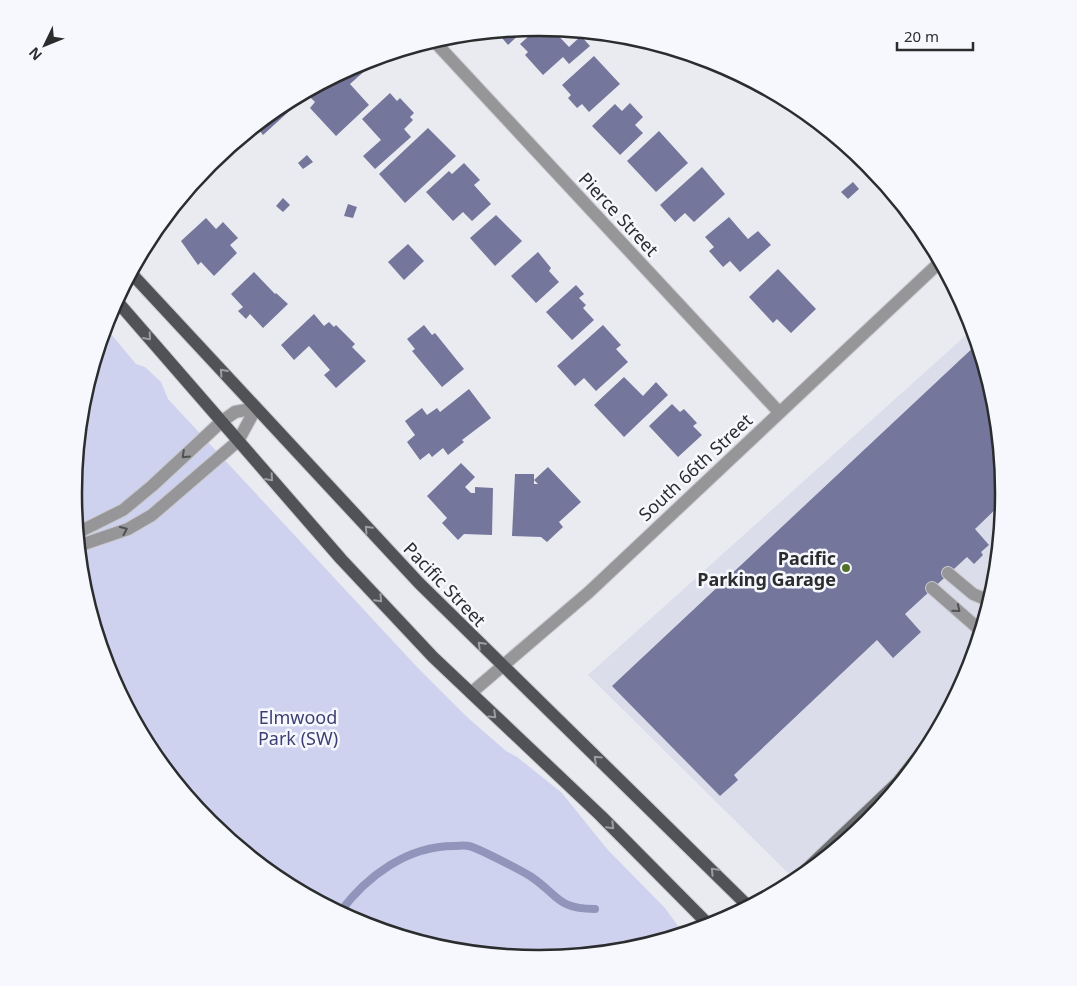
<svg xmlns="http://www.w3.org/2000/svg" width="1077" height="986" font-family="'Noto Sans',sans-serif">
<rect width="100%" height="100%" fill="#eaeaf1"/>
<!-- built -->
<polygon fill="#dcddeb" points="973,329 995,402 1004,493 995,584 968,671 925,752 867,822 796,881 588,675"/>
<!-- green -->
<polygon fill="#cfd2ee" points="105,327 136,364 145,367 161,382 168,399 417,667 467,717 506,751 517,757 562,793 607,849 665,908 683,933 629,950 538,958 447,949 360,923 280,880 209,822 151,751 108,671 82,584 73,493 82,402"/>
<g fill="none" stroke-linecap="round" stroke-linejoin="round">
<!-- stream -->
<path stroke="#9195bb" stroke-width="8" d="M340 912C367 876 407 846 454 846 458 846 465 845 469 846 478 848 522 871 530 876 559 895 556 909 595 909"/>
</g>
<!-- building -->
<g fill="#74779b">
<polygon points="538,28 552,29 569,47 581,36 590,46 569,64 563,57 543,75 525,55 528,52 520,44"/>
<polygon points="525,29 508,45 497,32 498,32"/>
<polygon points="594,56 620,84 589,112 582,104 577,108 568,98 571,95 562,85"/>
<polygon points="362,62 368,68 350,84 369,105 336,136 310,108 315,102 310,97 327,81"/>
<polygon points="390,93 397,101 400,98 414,113 410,117 413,120 404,129 411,137 375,169 363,156 381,140 362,119"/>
<polygon points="291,100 296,105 263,135 256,126"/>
<polygon points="630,103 643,117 635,125 643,133 620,155 592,126 615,104 622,111"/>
<polygon points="428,128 456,156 405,203 379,174"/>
<polygon points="659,131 688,163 656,192 627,161"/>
<polygon points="307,155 313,162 303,169 298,163"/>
<polygon points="464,163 480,180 474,185 491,204 472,221 463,212 453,221 426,192 449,171 452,174"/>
<polygon points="702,167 725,194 694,222 685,213 675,222 660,205"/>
<polygon points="853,182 859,189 848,199 841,192"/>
<polygon points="193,184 197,189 166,218 165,217"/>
<polygon points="283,198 290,205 283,212 276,206"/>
<polygon points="348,204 357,207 353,218 344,216"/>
<polygon points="496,215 522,241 495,266 470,238"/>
<polygon points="729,217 748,239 758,231 771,245 740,272 730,261 723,267 709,251 714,247 705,237"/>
<polygon points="206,218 216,229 223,222 238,238 230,245 237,253 214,276 201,262 198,265 181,241"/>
<polygon points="408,244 424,261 404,280 388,262"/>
<polygon points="538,252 551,268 549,271 559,282 536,303 511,276"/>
<polygon points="778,269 816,309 791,333 777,319 773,323 749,297"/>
<polygon points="254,272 275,294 276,293 288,304 263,328 250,314 246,319 238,311 243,307 231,294"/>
<polygon points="576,285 584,294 579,298 586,305 583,308 594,320 572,340 546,312"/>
<polygon points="314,314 324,326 329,322 334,327 336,325 355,344 352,347 366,361 336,388 324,375 330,370 309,346 294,360 281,345"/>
<polygon points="424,325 432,335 435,333 464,369 442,387 412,351 415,349 407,339"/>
<polygon points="603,325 621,345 616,349 628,362 596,391 584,378 575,386 557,366"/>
<polygon points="977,344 995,402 1004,493 1003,502 975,529 989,545 981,552 983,555 974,564 967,557 905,614 921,632 893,658 877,640 734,775 738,780 720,796 612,686"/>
<polygon points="624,377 643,396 656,382 668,395 624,437 594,405"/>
<polygon points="469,389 491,418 462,440 464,442 448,455 443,448 432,457 429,453 420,460 407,442 415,435 405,421 422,408 427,415 437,408 440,412"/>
<polygon points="672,404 680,412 684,409 697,423 693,426 702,435 678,457 649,426"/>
<polygon points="461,463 475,477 465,487 471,493 475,493 475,487 493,488 492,535 464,534 458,540 442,523 447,518 427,496"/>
<polygon points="548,467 581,502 559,522 563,527 547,542 541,537 512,536 515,474 534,474 534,484 538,484 534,480"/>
</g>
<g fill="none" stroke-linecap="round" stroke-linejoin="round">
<defs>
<g id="service">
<polyline points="948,573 973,594 990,601"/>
<polyline points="932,588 981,631"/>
</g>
<g id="minor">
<polyline points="434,41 779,412"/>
<polyline points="77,533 123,510 152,486 221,422 235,412 256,408"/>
<polyline points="78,546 128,529 152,515 238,441 256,408"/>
<polyline points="471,693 589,592 940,262"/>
</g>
<g id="secondary">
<polyline points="962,684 970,666"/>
<polyline points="792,883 898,782 932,739"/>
</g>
<g id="primary">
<polyline points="131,273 419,583 748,906"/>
<polyline points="116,300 341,559 433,657 601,816 709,925"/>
</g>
</defs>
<!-- service casing -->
<use href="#service" stroke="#c8c8ce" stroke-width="14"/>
<!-- minor casing -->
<use href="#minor" stroke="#c8c8ce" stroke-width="14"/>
<!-- secondary casing -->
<use href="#secondary" stroke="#c8c8ce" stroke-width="14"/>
<!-- primary casing -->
<use href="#primary" stroke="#c8c8ce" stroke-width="14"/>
<!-- service -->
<use href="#service" stroke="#969699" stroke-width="12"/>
<!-- minor -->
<use href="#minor" stroke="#969699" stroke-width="12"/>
<!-- secondary -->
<use href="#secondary" stroke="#6d6e72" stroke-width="12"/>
<!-- primary -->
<use href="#primary" stroke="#515256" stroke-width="12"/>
</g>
<!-- one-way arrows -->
<defs><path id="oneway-chevron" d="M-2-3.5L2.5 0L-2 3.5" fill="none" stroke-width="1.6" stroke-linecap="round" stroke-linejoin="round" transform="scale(1.25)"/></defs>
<g stroke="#9c9da2">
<use href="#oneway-chevron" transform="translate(148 337) rotate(49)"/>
<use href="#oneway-chevron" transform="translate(223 372) rotate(-132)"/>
<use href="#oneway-chevron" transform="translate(270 478) rotate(49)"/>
<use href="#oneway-chevron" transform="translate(368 529) rotate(-133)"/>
<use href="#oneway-chevron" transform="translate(379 599) rotate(46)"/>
<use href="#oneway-chevron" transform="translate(481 645) rotate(-135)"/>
<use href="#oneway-chevron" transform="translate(493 715) rotate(44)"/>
<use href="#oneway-chevron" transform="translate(597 759) rotate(-137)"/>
<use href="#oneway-chevron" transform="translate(611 826) rotate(45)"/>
<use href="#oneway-chevron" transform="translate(714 871) rotate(-134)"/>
</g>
<g stroke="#505153">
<use href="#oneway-chevron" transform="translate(185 455) rotate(137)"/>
<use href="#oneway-chevron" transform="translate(124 530) rotate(-24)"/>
<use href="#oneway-chevron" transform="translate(957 609) rotate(39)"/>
</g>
<!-- markers -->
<circle fill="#507128" stroke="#f7f8fe" stroke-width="2" cx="846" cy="568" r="5"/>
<g text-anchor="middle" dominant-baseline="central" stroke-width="5" stroke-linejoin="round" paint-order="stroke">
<!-- street labels -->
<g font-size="18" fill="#2b2c2e" stroke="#f7f8fe">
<text transform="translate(619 214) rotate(47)">Pierce Street</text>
<text transform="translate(695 467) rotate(-43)">South 66th Street</text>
<text transform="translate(445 584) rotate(46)">Pacific Street</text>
</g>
<!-- poi labels -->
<g font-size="18" font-weight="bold" fill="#2b2c2e" stroke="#f7f8fe" text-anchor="end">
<text x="836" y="558">Pacific<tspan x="836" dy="21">Parking Garage</tspan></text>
</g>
<!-- park labels -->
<g font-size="18" fill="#3d3f72" stroke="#f7f8fe">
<text x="298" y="717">Elmwood<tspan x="298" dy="21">Park (SW)</tspan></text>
</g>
</g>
<!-- crop -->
<path d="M0 0H1077V986H0ZM538 36H539A456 456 0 0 1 995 492V494A456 456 0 0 1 539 950H538A456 456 0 0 1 82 494V492A456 456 0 0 1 538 36Z" fill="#f7f8fe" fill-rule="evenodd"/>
<path fill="none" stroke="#2b2c2e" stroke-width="2.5" d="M538 36H539A456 456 0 0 1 995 492V494A456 456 0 0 1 539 950H538A456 456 0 0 1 82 494V492A456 456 0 0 1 538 36Z"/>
<!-- north arrow -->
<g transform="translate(45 45) rotate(227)" stroke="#f7f8fe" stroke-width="4" paint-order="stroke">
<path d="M0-4L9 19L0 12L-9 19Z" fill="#2b2c2e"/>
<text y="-8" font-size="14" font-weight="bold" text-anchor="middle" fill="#2b2c2e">N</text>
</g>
<!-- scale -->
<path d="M897 42v8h76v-8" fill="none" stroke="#2b2c2e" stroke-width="2.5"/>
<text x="904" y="42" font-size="15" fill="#2b2c2e" stroke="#f7f8fe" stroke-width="4" paint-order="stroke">20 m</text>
</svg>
